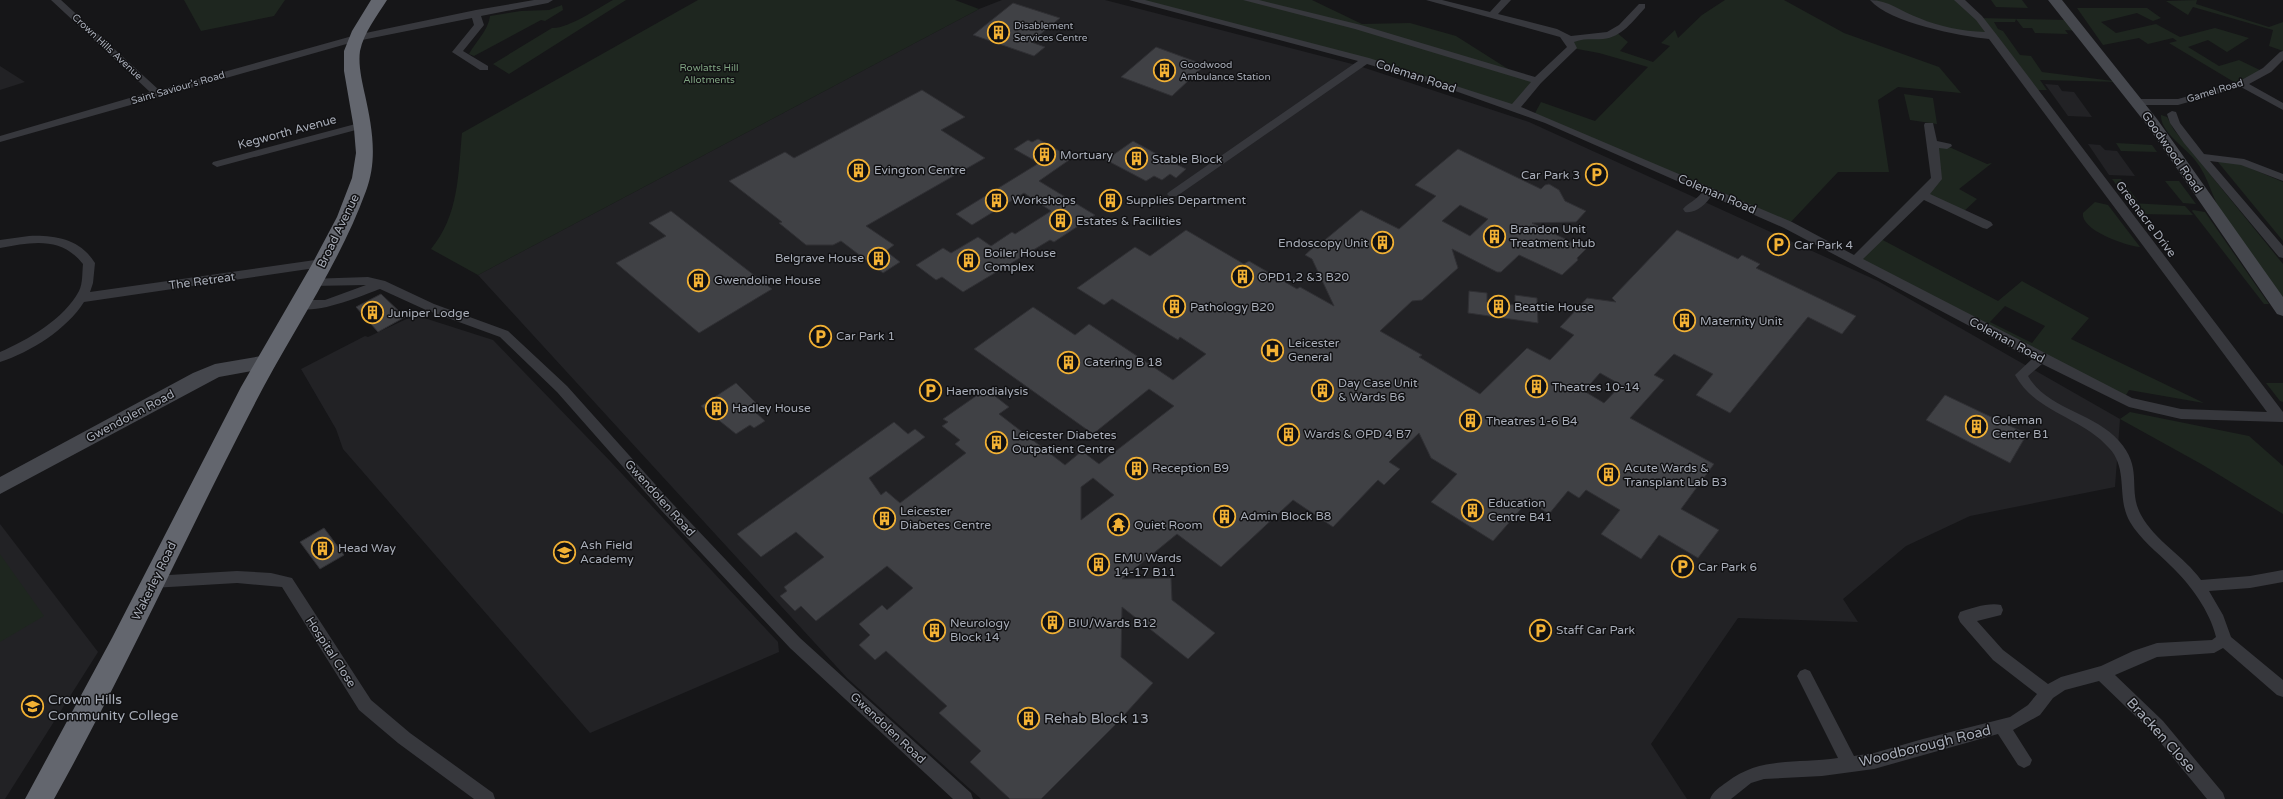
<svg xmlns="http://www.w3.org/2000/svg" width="2283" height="799" font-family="'Varela Round',sans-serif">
<rect width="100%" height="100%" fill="#161618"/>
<!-- built -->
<g fill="#222225">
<polygon points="1002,0 1105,0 1356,65 1529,122 1878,281 2120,419 2115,487 1970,516 1906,546 1843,599 1858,622 1738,618 1651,744 1687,799 981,799 847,678 478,275 979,9"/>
<polygon points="0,66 25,82 0,90"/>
<polygon points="2045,84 2058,85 2062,91 2074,92 2092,117 2068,116"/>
<polygon points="2088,144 2100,145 2105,150 2117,151 2135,176 2109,175"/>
<polygon points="415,315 493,340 611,462 778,642 779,652 590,733 343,449 336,429 301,369 365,336 368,337"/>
<polygon points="0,524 98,652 5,799 0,799"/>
</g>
<!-- green -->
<g fill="#1e261f" fill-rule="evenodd">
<polygon points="184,0 285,0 274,16 201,31"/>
<path d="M613 0H626L509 74 493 64 552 28C568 29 598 8 613 0Z"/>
<path d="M698 0H955L979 9 478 275 431 249C459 215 458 175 462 133Z"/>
<polygon points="1134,0 1312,0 1362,24 1410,23 1456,36 1516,74 1537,81 1515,107 1366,60"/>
<polygon points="1725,0 1784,0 1844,33 1939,67 1961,93 1898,87 1878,100 1889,172 1838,172 1788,225 1534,115 1541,102 1595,121 1648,67 1599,53 1572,48 1570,40 1582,35 1597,36 1616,32 1628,42 1620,51 1653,62 1670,46 1661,43 1675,30 1678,38 1702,15"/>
<polygon points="1875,0 1959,0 1979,18 2070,20 2079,31 2065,30 2068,34 2035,33 2032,28 2023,28 2016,19 2015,22 1994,22 1998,29 2003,31 2020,55 2031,56 2042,72 2121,82 2040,80 2047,90 2033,90 1993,36 1967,35 1888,9"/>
<polygon points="1991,0 2022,0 2028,8 1996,7"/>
<polygon points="2197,0 2196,4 2269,27 2283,22 2283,51 2269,46 2273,30 2193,7 2188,15 2166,1"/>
<path d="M562 5 563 10 545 21 541 20 474 56 469 54C476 41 488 31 490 16L521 11 549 10Z"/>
<polygon points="2077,8 2147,8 2161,18 2153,21 2137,13 2101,22 2116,33 2156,24 2180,37 2215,28 2249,38 2227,52 2208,40 2188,47 2219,66 2239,60 2264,72 2239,85 2169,43 2177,41 2173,38 2148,44 2139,38 2103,45"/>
<polygon points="1904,94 1933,98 1937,124 1910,120"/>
<path d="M2161 115 2167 117 2174 130 2283 264V298C2263 271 2241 245 2224 217 2212 199 2209 177 2195 160 2186 148 2160 132 2161 115Z"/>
<polygon points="1932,143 1947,146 1987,164 1992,163 1959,189 1977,199 1962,213 1923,195 1937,179"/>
<polygon points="2116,143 2152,145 2157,152 2121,151"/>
<polygon points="2219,160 2231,160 2283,182 2283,241 2218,162"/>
<polygon points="2112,179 2121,179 2138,201 2129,201"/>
<polygon points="2165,181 2179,181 2196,204 2183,203"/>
<path d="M2095 202 2108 205 2140 247C2126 246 2080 230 2083 213Z"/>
<polygon points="2131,203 2185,206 2193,215 2139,214"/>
<polygon points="2193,210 2205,212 2269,304 2264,304 2192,211"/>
<path d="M1879 238 1998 301 2022 281 2089 318 2071 339 2204 403 2129 390 2125 397 1856 259ZM2005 306 2045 326 2032 343 1990 322Z"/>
<polygon points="2266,383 2283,383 2283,402 2280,401"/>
<polygon points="2130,412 2249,436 2283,466 2283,514 2203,465 2120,419"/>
<polygon points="0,554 44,616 0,642"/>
</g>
<!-- building -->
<g fill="#404145" stroke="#303034" fill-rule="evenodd">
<polygon points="1013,3 1060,18 1031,42 1045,47 1034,56 973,35"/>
<polygon points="1156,47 1205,65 1172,96 1121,77"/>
<polygon points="922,90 965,117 941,130 985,158 866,226 894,245 886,251 900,262 883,273 841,241 833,245 806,245 779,223 782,222 729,181 785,152 794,158"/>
<polygon points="1038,139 1072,158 1039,181 1095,215 1054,242 1050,240 963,292 942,277 936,280 916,265 943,248 951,253 978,237 991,246 1012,232 1015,234 1051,211 1024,193 972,225 956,214 1039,163 1014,149 1028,140 1032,142"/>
<polygon points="1133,141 1164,158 1186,169 1176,178 1170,174 1162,180 1154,176 1146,181 1106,160"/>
<path d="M1458 149 1541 189 1545 185 1549 184 1559 190 1565 201 1586 211 1576 222 1532 223 1586 249 1577 258 1578 260 1562 275 1519 255 1501 272H1497L1452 249 1458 268 1422 300 1412 301 1380 331 1422 355 1419 357 1480 394 1527 348 1550 360 1574 335 1560 327 1577 309 1587 298 1616 302 1612 298 1677 230 1738 259 1742 255 1760 264 1756 268 1856 316 1842 334 1808 317 1730 413 1696 395 1713 374 1674 354 1654 375 1664 380 1630 418 1714 464 1681 509 1719 530 1698 558 1659 535 1641 559 1601 534 1620 510 1586 490 1579 498 1568 491 1549 514 1528 501 1493 541 1431 502 1457 474 1431 458 1419 433 1389 462 1400 469 1384 485 1378 480 1333 527 1293 500 1221 567 1177 534 1122 579 1171 578 1172 600 1215 633 1188 659 1122 607 1121 657 1153 683 1117 723 1041 799H1010L970 762 981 751 939 713 947 706 886 651 875 660 859 645 870 635 859 624 882 605 887 610 913 588 887 566 816 621 801 606 795 611 780 596 787 591 784 587 824 557 796 532 761 557 737 534 894 422 908 434 915 429 925 437 869 478 881 495 886 491 900 503 966 453 955 444 960 440 942 426 948 422 943 419 986 389 1009 407 999 414 1065 465 1082 451 1099 464 1174 406 1149 389 1093 434 974 349 1033 307 1075 335 1089 324 1173 380 1206 354 1180 337 1178 340 1112 299 1104 305 1077 288 1135 247 1150 256 1186 230 1244 264 1249 261 1297 289 1300 287 1334 306 1312 259 1305 255 1318 243 1320 244 1361 210 1399 229 1436 196 1415 185ZM1460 205 1488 219 1470 236 1442 221ZM1600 373 1621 385 1604 403 1584 391ZM1093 478 1114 495 1081 520V487Z"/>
<polygon points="671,211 772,289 699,333 616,263 666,236 649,223"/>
<polygon points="1469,291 1487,293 1487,302 1515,305 1515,295 1537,298 1538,323 1468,313"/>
<polygon points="381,294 405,317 378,332 356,307"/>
<polygon points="736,383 758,405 752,409 765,421 754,428 750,425 736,434 701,406"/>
<polygon points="1945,395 2027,434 2010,463 1926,420"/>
<polygon points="324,528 344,555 320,569 300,542"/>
</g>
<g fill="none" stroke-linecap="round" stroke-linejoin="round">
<!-- street -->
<g fill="#37383d" fill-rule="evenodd">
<polygon points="51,0 61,0 159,90 356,35 476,10 534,0 553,0 548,3 481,16 484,25 463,51 488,66 488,70 480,70 452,52 474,25 472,18 357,41 0,142 0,136 150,92"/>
<path d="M1129 0H1145L1369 58 1512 104 1531 82 1355 29 1243 0H1259L1361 25 1535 77 1567 47 1560 37 1426 0H1442L1490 12 1501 0H1511L1498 14 1557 29 1571 36 1607 32 1619 25 1639 4H1645V8C1633 21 1622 37 1603 39 1593 40 1584 38 1574 42L1577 48 1575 50 1541 83 1521 107 1792 222 1854 255 1931 178 1924 125 1925 123H1933L1937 141 1951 144 1952 146 1947 149 1939 148 1942 179 1930 194 1991 222 1993 225 1987 229 1983 228 1924 200 1863 259 2132 398 2181 409 2267 412 1989 39C1960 36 1890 23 1870 0 1888 0 1902 12 1919 18 1940 27 1962 31 1985 32L1976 20 1954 0H1965L1982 16 1996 34 2283 412V422L2181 419 2129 407 2042 364 2028 376C2047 409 2095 413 2119 441 2144 469 2127 489 2141 515 2155 541 2184 556 2201 580L2250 576 2283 570V582L2250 588 2209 591 2223 615 2231 637 2283 680V697L2277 695 2223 648 2214 653 2157 657 2115 675 2163 721 2223 793 2225 799H2207L2151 731 2099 681 2065 690 2053 698 2040 715 2013 730 2032 760 2030 765 2024 768 2018 765 1998 734 1874 769 1822 776 1764 779 1751 783 1731 799H1710C1713 791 1720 787 1727 782 1760 756 1798 764 1838 758L1797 676 1800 671 1805 669 1810 671 1854 756 1874 753 1923 739 2010 717 2028 705 2037 694 1993 660 1960 622 1958 617 1960 612C1971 608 1990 602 2001 605L2003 610 2001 615 1977 621 2003 650 2048 684 2061 677 2101 666 2133 651 2157 643 2212 640 2216 637C2210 611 2190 584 2171 566 2157 552 2140 539 2130 522 2116 498 2129 469 2109 448 2082 417 2036 413 2015 375L2032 359 1784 228 1711 196C1707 204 1695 214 1685 212L1683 209C1689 202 1697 200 1702 192L1545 123 1444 87 1367 64 1177 196H1169L1167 194 1169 192 1358 61Z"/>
<polygon points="2283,51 2283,60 2271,72 2249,84 2283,103 2283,110 2241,87 2178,105 2137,105 2132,102 2137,99 2178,99 2238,82 2263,68 2280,52"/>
<polygon points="2172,111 2176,112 2180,123 2204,154 2244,159 2283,174 2283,181 2241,165 2210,161 2283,246 2283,258 2279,257 2184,143 2170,123 2167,114"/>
<polygon points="363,122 367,123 367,127 217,167 212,164 213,162"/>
<path d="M29 236C55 235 80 239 95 263L93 283 90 292 322 259 328 263 322 267 84 302C67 329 31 352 0 362V352C28 340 64 319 79 291 83 283 82 273 83 264 61 236 32 242 0 248V240Z"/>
<path d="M368 277 385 281 434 304 508 331 567 386 671 502 800 638 971 793 973 799H953L790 648 661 510 557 392 500 337 426 310 380 289C366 294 303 321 293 304L299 300H325L366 285 312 286 308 285 306 282 308 279Z"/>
<polygon points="237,571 271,573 292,578 371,700 410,733 493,793 495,799 474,799 398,743 359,710 282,587 237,583 152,588 147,586 145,582 147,578 152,576"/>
</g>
<!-- secondary -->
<g fill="#45474d" fill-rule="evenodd">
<polygon points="2048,0 2062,0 2157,119 2283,297 2283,316 2277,314 2147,125"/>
<polygon points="267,355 274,357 276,362 274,367 219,377 0,494 0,477 193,373 215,364"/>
</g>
<!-- highway -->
<path fill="#63666e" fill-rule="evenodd" d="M371 0H387C377 16 364 32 360 51 358 65 362 81 365 95 372 127 378 159 366 191 338 268 288 337 251 411 184 540 125 672 54 799H25L112 638 241 387 311 266 337 217 352 178 356 153 354 129 344 71V51L352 31Z"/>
</g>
<!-- icons -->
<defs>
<symbol id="building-ring" viewBox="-11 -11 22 22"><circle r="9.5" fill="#111113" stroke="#f2b134" stroke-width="1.5"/><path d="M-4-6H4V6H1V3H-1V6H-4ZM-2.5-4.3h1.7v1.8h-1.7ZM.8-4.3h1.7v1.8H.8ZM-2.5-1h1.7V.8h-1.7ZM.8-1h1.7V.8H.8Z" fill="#f2b134"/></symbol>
<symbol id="parking-ring" viewBox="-11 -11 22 22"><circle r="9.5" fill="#111113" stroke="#f2b134" stroke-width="1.5"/><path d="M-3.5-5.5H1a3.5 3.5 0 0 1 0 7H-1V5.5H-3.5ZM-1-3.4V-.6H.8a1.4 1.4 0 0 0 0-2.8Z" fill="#f2b134"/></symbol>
<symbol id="hospital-ring" viewBox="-11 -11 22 22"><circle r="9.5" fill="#111113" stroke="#f2b134" stroke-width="1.5"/><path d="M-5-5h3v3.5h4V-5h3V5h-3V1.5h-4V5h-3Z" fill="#f2b134"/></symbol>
<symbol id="temple-ring" viewBox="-11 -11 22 22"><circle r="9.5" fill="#111113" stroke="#f2b134" stroke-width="1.5"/><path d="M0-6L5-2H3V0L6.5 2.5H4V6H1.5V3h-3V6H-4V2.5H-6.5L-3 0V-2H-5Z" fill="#f2b134"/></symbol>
<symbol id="school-ring" viewBox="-11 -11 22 22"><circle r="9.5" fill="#111113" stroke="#f2b134" stroke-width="1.5"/><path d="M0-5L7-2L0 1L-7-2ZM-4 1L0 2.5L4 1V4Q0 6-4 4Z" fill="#f2b134"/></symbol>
</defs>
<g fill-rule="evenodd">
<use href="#building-ring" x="986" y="20" width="25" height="25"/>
<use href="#building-ring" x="1152" y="58" width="25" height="25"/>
<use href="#building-ring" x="1032" y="142" width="25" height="25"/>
<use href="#building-ring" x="1124" y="146" width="25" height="25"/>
<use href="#building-ring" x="846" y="158" width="25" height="25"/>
<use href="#parking-ring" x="1584" y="162" width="25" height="25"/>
<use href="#building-ring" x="984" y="188" width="25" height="25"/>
<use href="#building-ring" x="1098" y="188" width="25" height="25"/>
<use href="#building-ring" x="1048" y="208" width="25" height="25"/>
<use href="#building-ring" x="1482" y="224" width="25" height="25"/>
<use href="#building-ring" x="1370" y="230" width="25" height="25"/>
<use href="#parking-ring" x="1766" y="232" width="25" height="25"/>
<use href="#building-ring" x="866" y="246" width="25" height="25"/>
<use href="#building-ring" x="956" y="248" width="25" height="25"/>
<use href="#building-ring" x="1230" y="264" width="25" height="25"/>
<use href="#building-ring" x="686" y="268" width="25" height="25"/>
<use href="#building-ring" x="1162" y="294" width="25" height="25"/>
<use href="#building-ring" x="1486" y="294" width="25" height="25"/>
<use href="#building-ring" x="360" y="300" width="25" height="25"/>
<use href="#building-ring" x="1672" y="308" width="25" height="25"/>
<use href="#parking-ring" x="808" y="324" width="25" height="25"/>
<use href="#hospital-ring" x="1260" y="338" width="25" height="25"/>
<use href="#building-ring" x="1056" y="350" width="25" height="25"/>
<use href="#building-ring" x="1524" y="374" width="25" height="25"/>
<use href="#building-ring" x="1310" y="378" width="25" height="25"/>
<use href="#parking-ring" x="918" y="378" width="25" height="25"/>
<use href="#building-ring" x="704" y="396" width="25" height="25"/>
<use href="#building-ring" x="1458" y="408" width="25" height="25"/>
<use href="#building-ring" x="1964" y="414" width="25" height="25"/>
<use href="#building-ring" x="1276" y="422" width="25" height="25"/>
<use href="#building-ring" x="984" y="430" width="25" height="25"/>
<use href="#building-ring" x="1124" y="456" width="25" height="25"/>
<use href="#building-ring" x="1596" y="462" width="25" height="25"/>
<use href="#building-ring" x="1460" y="498" width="25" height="25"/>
<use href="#building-ring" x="1212" y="504" width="25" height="25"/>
<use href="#building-ring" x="872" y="506" width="25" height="25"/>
<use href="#temple-ring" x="1106" y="512" width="25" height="25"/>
<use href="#building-ring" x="310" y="536" width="25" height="25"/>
<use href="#school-ring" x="552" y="540" width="25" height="25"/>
<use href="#building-ring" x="1086" y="552" width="25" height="25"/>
<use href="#parking-ring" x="1670" y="554" width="25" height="25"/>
<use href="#building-ring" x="1040" y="610" width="25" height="25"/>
<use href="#building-ring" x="922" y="618" width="25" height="25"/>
<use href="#parking-ring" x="1528" y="618" width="25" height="25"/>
<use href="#school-ring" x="20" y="694" width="25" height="25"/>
<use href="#building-ring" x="1016" y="706" width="25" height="25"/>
</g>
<g text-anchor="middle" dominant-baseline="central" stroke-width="3" stroke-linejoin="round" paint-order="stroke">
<!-- far-poi labels -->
<g font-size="10" fill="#a8adb8" stroke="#111113" text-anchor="start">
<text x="1014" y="26">Disablement<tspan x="1014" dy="12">Services Centre</tspan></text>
<text x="1180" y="65">Goodwood<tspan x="1180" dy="12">Ambulance Station</tspan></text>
</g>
<!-- far-street labels -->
<g font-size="10" fill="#a8adb8" stroke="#111113">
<text transform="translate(107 47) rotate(43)">Crown Hills Avenue</text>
<text transform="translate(178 88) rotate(-16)">Saint Saviour's Road</text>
<text transform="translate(2215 91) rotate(-17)">Gamel Road</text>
</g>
<!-- far-park labels -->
<g font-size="10" fill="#7fa381" stroke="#111113">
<text x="709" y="68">Rowlatts Hill<tspan x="709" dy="12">Allotments</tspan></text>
</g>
<!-- street labels -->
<g font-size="12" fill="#a8adb8" stroke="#111113">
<text transform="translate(1416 76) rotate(18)">Coleman Road</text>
<text transform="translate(287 132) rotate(-15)">Kegworth Avenue</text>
<text transform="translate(2172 152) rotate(55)">Goodwood Road</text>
<text transform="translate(1717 194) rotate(23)">Coleman Road</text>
<text transform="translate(2146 219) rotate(53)">Greenacre Drive</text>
<text transform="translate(338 231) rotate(-64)">Broad Avenue</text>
<text transform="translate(202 281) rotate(-8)">The Retreat</text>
<text transform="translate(2007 340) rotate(28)">Coleman Road</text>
<text transform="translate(130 416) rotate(-28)">Gwendolen Road</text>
<text transform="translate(660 498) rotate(48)">Gwendolen Road</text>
<text transform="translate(154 581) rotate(-64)">Wakerley Road</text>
<text transform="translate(331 652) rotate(57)">Hospital Close</text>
<text transform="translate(888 728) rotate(43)">Gwendolen Road</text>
</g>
<!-- poi labels -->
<g font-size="12" fill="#a8adb8" stroke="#111113" text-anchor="start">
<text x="1060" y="155">Mortuary</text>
<text x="1152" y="159">Stable Block</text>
<text x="874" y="170">Evington Centre</text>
<text x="1580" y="175" text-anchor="end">Car Park 3</text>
<text x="1012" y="200">Workshops</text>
<text x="1126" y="200">Supplies Department</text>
<text x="1076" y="221">Estates &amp; Facilities</text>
<text x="1510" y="229">Brandon Unit<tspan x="1510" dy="14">Treatment Hub</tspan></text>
<text x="1368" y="243" text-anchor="end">Endoscopy Unit</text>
<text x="1794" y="245">Car Park 4</text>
<text x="984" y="253">Boiler House<tspan x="984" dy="14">Complex</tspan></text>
<text x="864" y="258" text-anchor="end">Belgrave House</text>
<text x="1258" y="277">OPD1,2 &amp;3 B20</text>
<text x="714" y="280">Gwendoline House</text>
<text x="1190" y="307">Pathology B20</text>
<text x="1514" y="307">Beattie House</text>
<text x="388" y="313">Juniper Lodge</text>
<text x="1700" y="321">Maternity Unit</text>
<text x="836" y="336">Car Park 1</text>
<text x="1288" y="343">Leicester<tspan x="1288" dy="14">General</tspan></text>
<text x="1084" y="362">Catering B 18</text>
<text x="1338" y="383">Day Case Unit<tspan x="1338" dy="14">&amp; Wards B6</tspan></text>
<text x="1552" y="387">Theatres 10-14</text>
<text x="946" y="391">Haemodialysis</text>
<text x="732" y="408">Hadley House</text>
<text x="1992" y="420">Coleman<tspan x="1992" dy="14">Center B1</tspan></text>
<text x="1486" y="421">Theatres 1-6 B4</text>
<text x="1304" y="434">Wards &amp; OPD 4 B7</text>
<text x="1012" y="435">Leicester Diabetes<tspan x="1012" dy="14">Outpatient Centre</tspan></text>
<text x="1152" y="468">Reception B9</text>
<text x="1624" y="468">Acute Wards &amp;<tspan x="1624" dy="14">Transplant Lab B3</tspan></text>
<text x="1488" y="503">Education<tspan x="1488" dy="14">Centre B41</tspan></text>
<text x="900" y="511">Leicester<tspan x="900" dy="14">Diabetes Centre</tspan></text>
<text x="1240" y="516">Admin Block B8</text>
<text x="1134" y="525">Quiet Room</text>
<text x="580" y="545">Ash Field<tspan x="580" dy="14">Academy</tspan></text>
<text x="338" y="548">Head Way</text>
<text x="1114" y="558">EMU Wards<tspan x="1114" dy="14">14-17 B11</tspan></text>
<text x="1698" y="567">Car Park 6</text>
<text x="950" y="623">Neurology<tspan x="950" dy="14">Block 14</tspan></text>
<text x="1068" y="623">BIU/Wards B12</text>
<text x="1556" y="630">Staff Car Park</text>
</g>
<!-- near-poi labels -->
<g font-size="14" fill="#a8adb8" stroke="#111113" text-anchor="start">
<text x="48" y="699">Crown Hills<tspan x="48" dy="16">Community College</tspan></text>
<text x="1044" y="718">Rehab Block 13</text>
</g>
<!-- near-street labels -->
<g font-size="14" fill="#a8adb8" stroke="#111113">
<text transform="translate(2161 735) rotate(48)">Bracken Close</text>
<text transform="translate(1925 746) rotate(-14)">Woodborough Road</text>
</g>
</g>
</svg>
